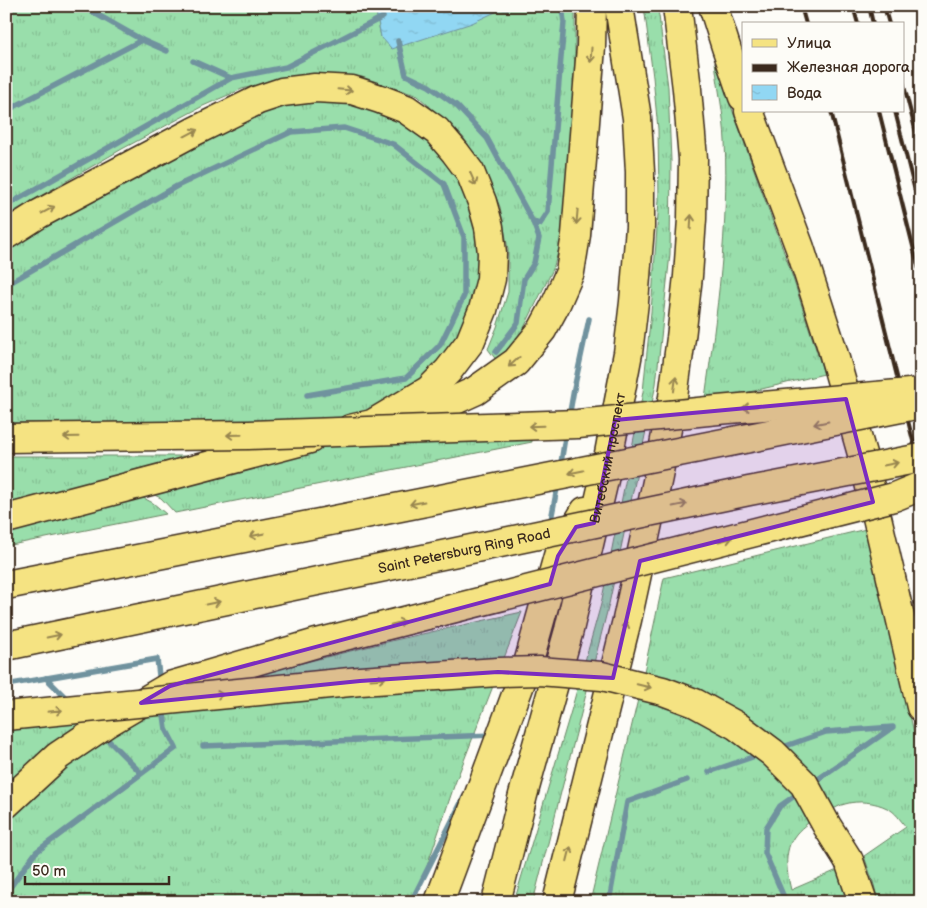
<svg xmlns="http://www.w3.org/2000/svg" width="927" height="908" font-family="'Balsamiq Sans',sans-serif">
<defs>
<pattern id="grass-tufts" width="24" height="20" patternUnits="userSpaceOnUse" patternTransform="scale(1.25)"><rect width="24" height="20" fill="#99deab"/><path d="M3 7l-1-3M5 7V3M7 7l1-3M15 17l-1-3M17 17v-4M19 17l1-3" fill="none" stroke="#85bf93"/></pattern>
<pattern id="water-ripples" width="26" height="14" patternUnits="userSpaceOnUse" patternTransform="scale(1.25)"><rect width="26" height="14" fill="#91d7f3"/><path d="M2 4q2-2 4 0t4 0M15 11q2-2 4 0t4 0" fill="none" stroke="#7eb9d0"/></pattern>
</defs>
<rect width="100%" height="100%" fill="#fdfcf7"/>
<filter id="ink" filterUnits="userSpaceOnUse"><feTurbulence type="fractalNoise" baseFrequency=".02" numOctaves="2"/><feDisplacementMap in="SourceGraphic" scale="10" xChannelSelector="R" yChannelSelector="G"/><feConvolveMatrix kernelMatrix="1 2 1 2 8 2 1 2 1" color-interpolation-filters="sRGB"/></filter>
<g filter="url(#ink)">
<!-- grass -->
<g fill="url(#grass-tufts)" stroke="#6a8464">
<polygon points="6,6 375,6 381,37 504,8 504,6 575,6 575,71 570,169 564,232 553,269 521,334 497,361 488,349 497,327 508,292 508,249 500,207 484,170 463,137 418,96 362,77 317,75 281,79 242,89 203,106 122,149 6,216"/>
<polygon points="644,6 657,6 659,16 668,87 671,161 670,254 656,384 609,604 533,902 514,902 571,711 601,604 643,392 651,312 659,200 658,129 653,77"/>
<path d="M715 62 789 266 824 374 741 394 705 398C717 313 729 228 725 141 724 115 718 89 715 62Z"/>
<polygon points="289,98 373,105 425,134 461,173 475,209 481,279 456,345 424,380 355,421 6,423 6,246 44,223"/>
<polygon points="532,439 532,442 175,513 161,498 148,492 318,445"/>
<polygon points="6,456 214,456 6,508"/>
<polygon points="138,495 153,503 166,514 6,546 6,531"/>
<path d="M866 529 921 762V902H878L874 885 864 856 906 827C900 820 896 812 887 808 875 802 858 800 845 804 840 805 836 808 831 810 813 819 792 830 788 851 785 864 788 877 791 890L842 868 853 902H590L639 695 664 578Z"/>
<polygon points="522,612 454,786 415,902 6,902 6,823 100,735 201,688 395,640"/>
<polygon points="86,720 6,783 6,728"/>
</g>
<!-- water -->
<polygon fill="url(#water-ripples)" stroke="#6f929e" points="375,6 504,6 504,8 472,23 392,49 381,37"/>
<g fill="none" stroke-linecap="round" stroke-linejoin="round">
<!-- stream -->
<g stroke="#6f929e" stroke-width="5.5">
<polyline points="82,6 142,40 167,51"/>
<polyline points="504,8 512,6"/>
<polyline points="398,41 406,75 429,86 456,105 487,138 533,222 539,238 534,263 524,279 518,323 496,352"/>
<polyline points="193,61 231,78 286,67 383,17"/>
<polyline points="6,111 142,40"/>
<polyline points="6,206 231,78"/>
<polyline points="533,222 540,224 548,212 564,22 562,6"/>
<polyline points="6,285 177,186 291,132 344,128 393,144 444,184 464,237 464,296 440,345 406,378 307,395"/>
<polyline points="569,417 574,389 589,319"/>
<polyline points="560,469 566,431"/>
<polyline points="550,525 558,483"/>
<polyline points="46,678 69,701"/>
<polyline points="6,685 157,659 160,684"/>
<polyline points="102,734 141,773"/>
<polyline points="203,746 493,735"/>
<polyline points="780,748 826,732 893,727 811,784"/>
<polyline points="709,772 761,754"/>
<polyline points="6,893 36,852 176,748 166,729 163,708"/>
<polyline points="411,902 464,797"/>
<polyline points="609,902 627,802 687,780"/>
<polyline points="786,902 765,853 766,828 780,806 800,792"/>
</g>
<defs>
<g id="major">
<polyline points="713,6 726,47 743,97"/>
<polyline points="749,111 800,248 832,348 864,461 921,707"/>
<polyline points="384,420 442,406 475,391 516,362 542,330 555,306 570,272 576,235 591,47 592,6"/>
<polyline points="6,804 58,756 107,723 170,686 317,643"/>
<polyline points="849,861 863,902"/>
<polyline points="439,902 529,660 558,556 585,511"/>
<path id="s1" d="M496 902 523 795 569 630 604 480 628 353 634 302 640 227V172L637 118 619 6"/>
<polyline points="557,902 627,620 658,477 673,397 681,338 688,276 692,219 693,159 687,89 677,6"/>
</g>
<g id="highway">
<polyline points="6,235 39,214 195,131 258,100 282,92 315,88 352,90 380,99 406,109 437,131 455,152 470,172 482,202 489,227 492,253 491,279 483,310 470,342 448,371 429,390 372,424 350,429"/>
<polyline points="6,519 310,439"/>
</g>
</defs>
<!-- major casing -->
<use href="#major" stroke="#3b2a1e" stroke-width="31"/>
<!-- highway casing -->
<use href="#highway" stroke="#3b2a1e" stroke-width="31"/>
<!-- major -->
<use href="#major" stroke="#f5e382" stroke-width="28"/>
<!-- highway -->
<use href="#highway" stroke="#f5e382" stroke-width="28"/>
<!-- rail -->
<g stroke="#3b2a1e" stroke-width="4">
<polyline points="801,6 806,24"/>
<polyline points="853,6 858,24"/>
<polyline points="869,6 873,24"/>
<polyline points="884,6 889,24"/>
<polyline points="903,82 921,152"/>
<polyline points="831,111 921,473"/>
<polyline points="879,111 921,278"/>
<polyline points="895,111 921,215"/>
</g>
<defs>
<g id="major-bridge">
<polyline points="6,438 249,435 578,424 718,410 921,392"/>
<polyline points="317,643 894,497 921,486"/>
<polyline points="6,716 360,681 498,672 539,671 602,676 663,691 695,703 737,726 773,753 804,784 827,826 849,861"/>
</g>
<g id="highway-bridge">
<polyline points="6,585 921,404"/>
<path id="s2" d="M6 646 749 491 921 458"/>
</g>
</defs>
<!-- major-bridge casing -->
<use href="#major-bridge" stroke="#3b2a1e" stroke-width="31" stroke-linecap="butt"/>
<!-- highway-bridge casing -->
<use href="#highway-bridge" stroke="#3b2a1e" stroke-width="31" stroke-linecap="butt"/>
<!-- major-bridge -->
<use href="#major-bridge" stroke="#f5e382" stroke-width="28"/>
<!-- highway-bridge -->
<use href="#highway-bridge" stroke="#f5e382" stroke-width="28"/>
</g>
<!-- one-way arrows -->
<defs><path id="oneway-shaft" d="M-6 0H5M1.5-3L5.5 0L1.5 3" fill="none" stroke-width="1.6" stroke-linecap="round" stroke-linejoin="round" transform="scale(1.25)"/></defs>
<g stroke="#988650">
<use href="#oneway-shaft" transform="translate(591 55) rotate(94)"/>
<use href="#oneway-shaft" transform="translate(345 90) rotate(5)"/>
<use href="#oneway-shaft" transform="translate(191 133) rotate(-28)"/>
<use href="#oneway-shaft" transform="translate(473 179) rotate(66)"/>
<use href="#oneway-shaft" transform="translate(48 210) rotate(-28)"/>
<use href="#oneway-shaft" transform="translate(577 217) rotate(95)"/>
<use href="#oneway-shaft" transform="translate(691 222) rotate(-87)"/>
<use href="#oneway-shaft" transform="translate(514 362) rotate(138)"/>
<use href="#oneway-shaft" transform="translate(675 384) rotate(-82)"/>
<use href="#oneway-shaft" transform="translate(750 407) rotate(175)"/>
<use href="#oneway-shaft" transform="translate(821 423) rotate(169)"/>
<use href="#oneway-shaft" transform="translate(536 426) rotate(178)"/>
<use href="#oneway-shaft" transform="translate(234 435) rotate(179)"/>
<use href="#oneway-shaft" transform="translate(71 437) rotate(179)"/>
<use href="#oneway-shaft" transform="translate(891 464) rotate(-11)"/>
<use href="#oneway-shaft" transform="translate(576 472) rotate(169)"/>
<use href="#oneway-shaft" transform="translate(417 503) rotate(169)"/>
<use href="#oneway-shaft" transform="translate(680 505) rotate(-12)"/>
<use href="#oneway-shaft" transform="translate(257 535) rotate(169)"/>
<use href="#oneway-shaft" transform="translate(725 540) rotate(-14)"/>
<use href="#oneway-shaft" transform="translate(213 603) rotate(-12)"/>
<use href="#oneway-shaft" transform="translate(398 623) rotate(-14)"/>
<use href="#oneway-shaft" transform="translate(625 629) rotate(-76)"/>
<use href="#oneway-shaft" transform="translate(54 636) rotate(-12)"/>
<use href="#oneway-shaft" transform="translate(378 679) rotate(-4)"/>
<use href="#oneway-shaft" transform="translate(644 686) rotate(14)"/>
<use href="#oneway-shaft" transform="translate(216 695) rotate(-6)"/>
<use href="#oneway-shaft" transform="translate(55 711) rotate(-6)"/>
<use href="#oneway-shaft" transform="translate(569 854) rotate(-76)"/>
</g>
</g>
<!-- marked area -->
<path fill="#7b2cbf" fill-opacity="0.2" stroke="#7b2cbf" stroke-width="4" stroke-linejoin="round" d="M846 399 873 502 640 561 613 678 498 672 360 681 141 703 170 686 550 584 558 556 576 527 594 523 615 420Z"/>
<g text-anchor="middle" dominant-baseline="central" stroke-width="5" stroke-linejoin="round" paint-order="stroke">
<!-- street labels -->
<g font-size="14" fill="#3b2a1e" stroke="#fdfcf7">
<text stroke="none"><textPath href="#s1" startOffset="458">Витебский проспект</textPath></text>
<text stroke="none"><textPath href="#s2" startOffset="468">Saint Petersburg Ring Road</textPath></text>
</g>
</g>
<!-- margin -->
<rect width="927" height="908" fill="none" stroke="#fdfcf7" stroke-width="25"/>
<rect x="12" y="12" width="902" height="883" fill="none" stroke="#3b2a1e" stroke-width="2" filter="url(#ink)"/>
<!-- legend -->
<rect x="742" y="22" width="162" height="90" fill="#fdfcf7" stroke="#afa8a0"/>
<rect x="752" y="39" width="25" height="8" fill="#f5e382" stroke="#afa8a0"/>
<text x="787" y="48" font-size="15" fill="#3b2a1e">Улица</text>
<rect x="752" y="64" width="25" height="8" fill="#3b2a1e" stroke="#afa8a0"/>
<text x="787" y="72" font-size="15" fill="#3b2a1e">Железная дорога</text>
<rect x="752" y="85" width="25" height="15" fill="url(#water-ripples)" stroke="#afa8a0"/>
<text x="787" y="98" font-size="15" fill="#3b2a1e">Вода</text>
<!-- scale -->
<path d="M25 876v8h144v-8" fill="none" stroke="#3b2a1e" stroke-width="2.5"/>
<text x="32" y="876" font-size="15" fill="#3b2a1e" stroke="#fdfcf7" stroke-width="4" paint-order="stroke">50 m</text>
</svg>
